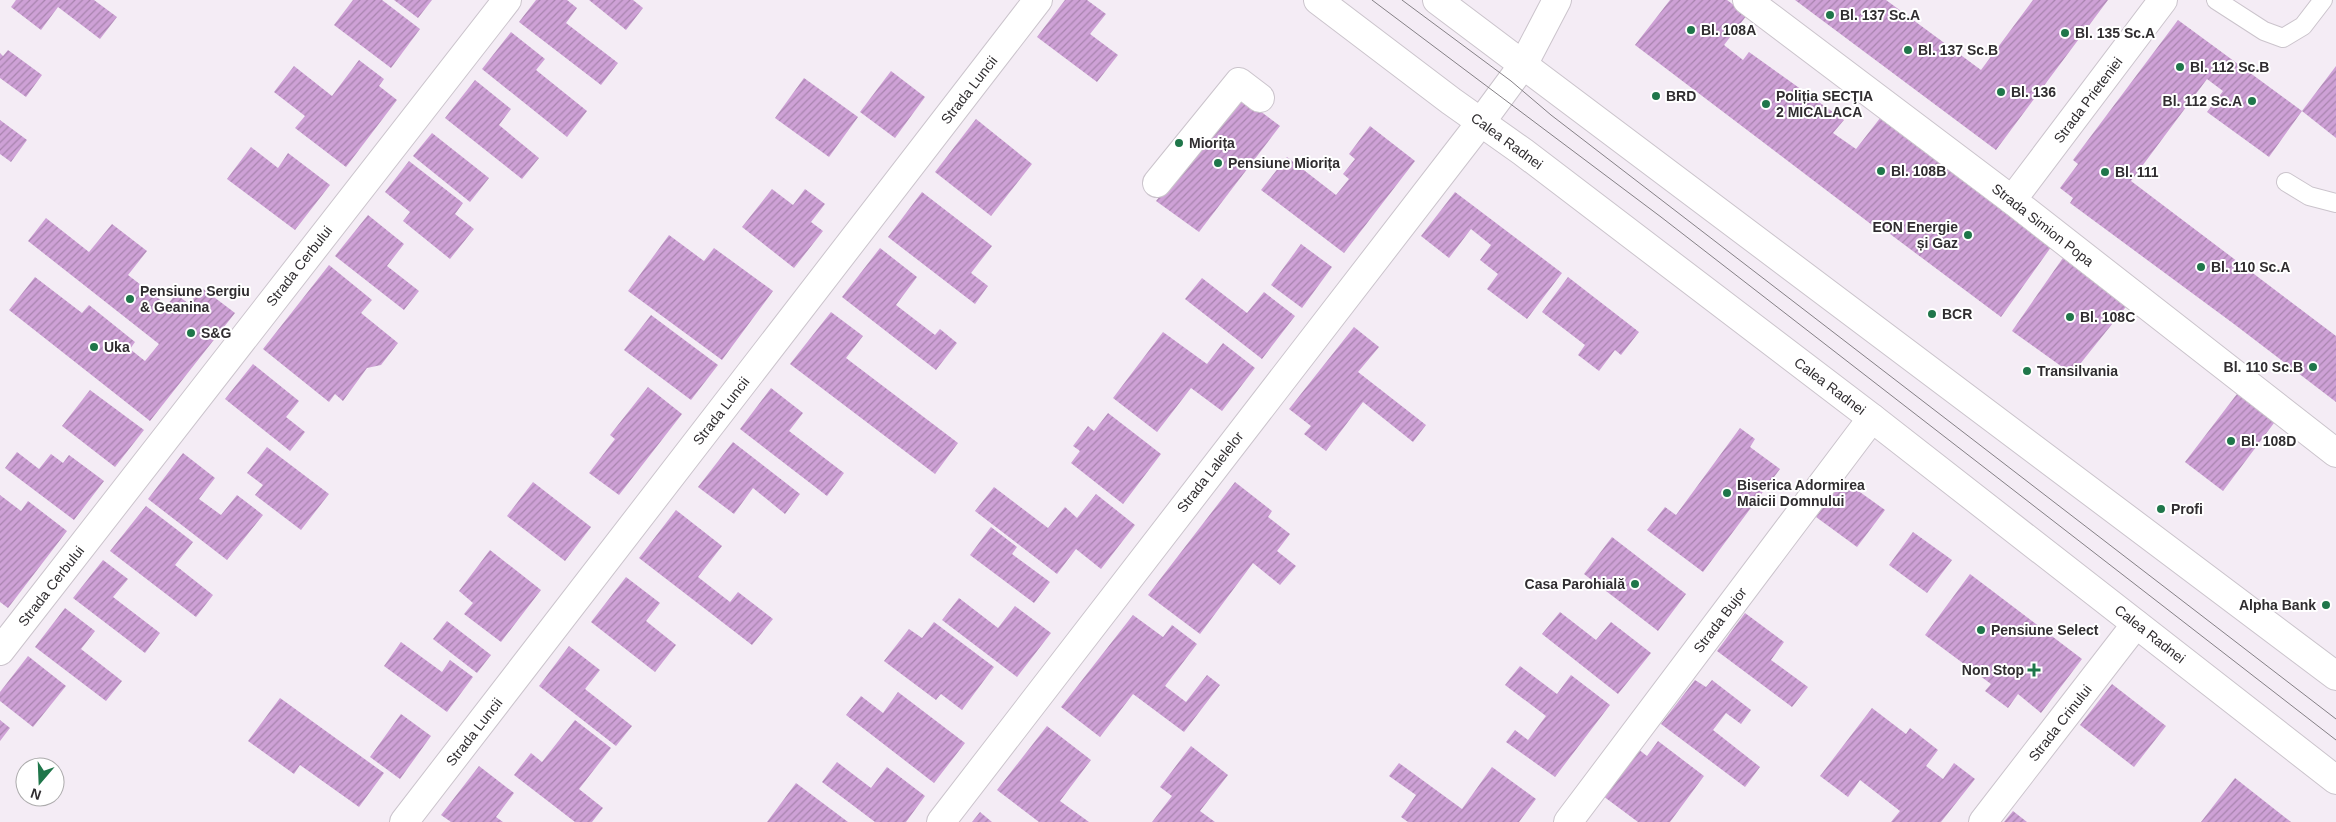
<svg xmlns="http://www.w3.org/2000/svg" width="2336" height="822" font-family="Helvetica,sans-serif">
<defs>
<pattern id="building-hatch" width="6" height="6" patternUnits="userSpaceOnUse" patternTransform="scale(1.25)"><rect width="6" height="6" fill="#cea1d6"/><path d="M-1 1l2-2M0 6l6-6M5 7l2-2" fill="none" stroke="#a884ae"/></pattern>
</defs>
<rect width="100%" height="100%" fill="#f4ecf5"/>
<!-- building -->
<g fill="url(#building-hatch)">
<polygon points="16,0 94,0 117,17 100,39 58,7 41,30 11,7"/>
<polygon points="353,0 382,0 420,29 391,68 334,25"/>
<polygon points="394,0 432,0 418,18"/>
<polygon points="536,0 567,0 577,8 566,23 618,63 601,85 519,22"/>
<polygon points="589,0 633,0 643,8 626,30"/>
<polygon points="1065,0 1087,0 1106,14 1090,34 1118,55 1097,82 1037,37"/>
<polygon points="1670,0 1727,0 1747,15 1724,45 1743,60 1749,52 1844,120 1833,133 1856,149 1884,113 2054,243 2001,317 1882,228 1880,231 1635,45"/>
<polygon points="1795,0 1886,0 1981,70 2033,0 2108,0 1996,150"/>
<polygon points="2178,20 2302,111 2269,157 2207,112 2223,91 2207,79 2131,181 2336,336 2336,402 2234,324 2070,203 2073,198 2060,188 2078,164 2073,160"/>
<polygon points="511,32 545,59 536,70 587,111 567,137 482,69"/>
<polygon points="8,50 42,75 26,97 0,78 0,53 3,56"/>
<polygon points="359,60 384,79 379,86 397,100 346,167 295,128 305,116 274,92 294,66 332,96"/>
<polygon points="2336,66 2336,138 2302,111"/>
<polygon points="891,71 925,97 895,138 860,112"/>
<polygon points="804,78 858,117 829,157 775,118"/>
<polygon points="475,80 511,109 499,125 539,158 522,179 445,118"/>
<polygon points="1239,95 1280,126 1199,232 1156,201"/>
<polygon points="976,119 1032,164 991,216 935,172"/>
<polygon points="0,120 27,140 11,162 0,154"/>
<polygon points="1370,126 1415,161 1344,253 1261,190 1287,157 1336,195 1349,179 1343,174 1355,159 1349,154"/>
<polygon points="432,133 489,178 470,202 413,156"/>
<polygon points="251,147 278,168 288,153 330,185 295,230 227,179"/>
<polygon points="409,161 463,203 455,214 474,229 450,259 403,221 410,212 385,192"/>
<polygon points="772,189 793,205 805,189 825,204 811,222 823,231 794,268 742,227"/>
<polygon points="922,192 992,246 971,273 988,286 975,304 888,237"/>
<polygon points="1455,192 1562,273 1527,319 1487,289 1498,274 1480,260 1491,245 1471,229 1449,258 1421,236"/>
<polygon points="368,215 404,244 387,266 419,291 404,310 335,256"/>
<polygon points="46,218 89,252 112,224 147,251 128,275 167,305 176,294 189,304 202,288 235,313 150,421 9,310 35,277 82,313 89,305 135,342 130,349 145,361 159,344 28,241"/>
<polygon points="669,235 704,261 714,248 773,291 722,360 628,291"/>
<polygon points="1301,244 1332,267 1302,308 1271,285"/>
<polygon points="880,248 917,277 896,305 935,335 940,329 957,343 936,370 842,297"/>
<polygon points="2065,255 2129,303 2072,374 2012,331"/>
<polygon points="329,265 372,300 361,313 398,343 381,365 367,368 343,401 335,394 329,402 263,349"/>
<polygon points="1568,277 1639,332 1621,355 1615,350 1599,371 1578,355 1585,345 1542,312"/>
<polygon points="1202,278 1247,313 1264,292 1295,316 1262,359 1185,299"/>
<polygon points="831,312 863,336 846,358 958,443 935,474 790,364"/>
<polygon points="651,315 718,365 691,400 624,350"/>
<polygon points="1354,327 1379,347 1358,372 1426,425 1413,442 1363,402 1326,451 1304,434 1311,426 1289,409"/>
<polygon points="1163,332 1207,364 1223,343 1255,368 1222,411 1191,388 1157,432 1113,398"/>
<polygon points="253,364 299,401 286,417 305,432 290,451 225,399"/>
<polygon points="648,387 682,414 619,495 589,473 615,439 610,435"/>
<polygon points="771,388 803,413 789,431 844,473 827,496 740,429"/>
<polygon points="90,390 144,430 115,467 62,426"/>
<polygon points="2240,390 2277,419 2223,491 2185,462"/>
<polygon points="1108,413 1161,454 1123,504 1071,463 1080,451 1073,446 1088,426 1094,431"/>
<polygon points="1740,428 1755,439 1750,447 1780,469 1703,572 1647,530 1665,507 1676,515"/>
<polygon points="733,442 800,494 785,514 753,488 734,514 698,487"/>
<polygon points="267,447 329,494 301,530 255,495 263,485 247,473"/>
<polygon points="17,452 39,469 51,454 63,463 69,455 104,481 74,520 5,468"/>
<polygon points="183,453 215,478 199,499 221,515 237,495 263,515 227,560 148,499"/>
<polygon points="1843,480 1885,510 1857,547 1816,517"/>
<polygon points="533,482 591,527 565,561 507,516"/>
<polygon points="1235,482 1272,511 1268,517 1290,534 1277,551 1296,566 1280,585 1253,563 1200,634 1148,595"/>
<polygon points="994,487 1048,528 1065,507 1077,518 1096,494 1135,525 1101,569 1076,549 1057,574 975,511"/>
<polygon points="0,495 21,511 28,501 67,531 8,608 0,602"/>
<polygon points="146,506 193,542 175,565 213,595 196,617 110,551"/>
<polygon points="676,510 722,546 698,577 730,602 738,592 773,619 752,645 639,558"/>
<polygon points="991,527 1017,547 1012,554 1050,582 1034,603 970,555"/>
<polygon points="1913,532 1952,560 1927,593 1889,565"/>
<polygon points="1612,537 1686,594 1658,631 1584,574"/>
<polygon points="490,550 541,590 501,642 464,614 473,603 459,591"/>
<polygon points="103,560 128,579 113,597 160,633 145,653 73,598"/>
<polygon points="1970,574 2082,659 2041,713 2018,694 2008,708 1985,691 1991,684 1925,635"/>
<polygon points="626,577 660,603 646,621 676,645 655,672 591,622"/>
<polygon points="959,598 998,628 1015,606 1051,633 1017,677 942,620"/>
<polygon points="65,608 95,631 81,649 122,681 106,701 35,647"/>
<polygon points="1560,612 1596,640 1611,622 1651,653 1618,694 1542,634"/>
<polygon points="1745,613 1784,642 1771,660 1808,687 1792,707 1717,651"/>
<polygon points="1133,615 1163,637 1172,625 1197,644 1165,686 1186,702 1207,675 1220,685 1184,732 1133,694 1100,737 1061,707"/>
<polygon points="447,621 491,655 477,673 433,639"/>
<polygon points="934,622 994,667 962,710 941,694 936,700 884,661 909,629 922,638"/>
<polygon points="401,642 442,672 450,660 473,677 447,712 384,666"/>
<polygon points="569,646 600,670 585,689 632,726 616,746 539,686"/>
<polygon points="28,656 66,686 33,727 0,701 0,692"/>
<polygon points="1520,666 1557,694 1571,675 1610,705 1555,777 1506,742 1515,730 1528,740 1546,716 1505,685"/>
<polygon points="1695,680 1706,687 1712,680 1751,710 1741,724 1726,713 1713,730 1760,767 1745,787 1661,724"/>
<polygon points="2112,684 2166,726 2134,767 2080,725"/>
<polygon points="898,692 965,743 934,783 846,715 861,696 883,713"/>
<polygon points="280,698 384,773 359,807 300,765 294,774 248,741"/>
<polygon points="1872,708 1906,734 1910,728 1938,750 1926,766 1943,779 1954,763 1975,779 1941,822 1891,822 1900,811 1860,780 1848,797 1820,776"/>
<polygon points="401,714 431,736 400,779 370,757"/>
<polygon points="0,720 10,728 0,741"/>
<polygon points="575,720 611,748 579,789 603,808 592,822 575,822 514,775 531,753 542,762"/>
<polygon points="1047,726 1091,760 1060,801 1089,822 1039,822 997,790"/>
<polygon points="1658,741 1704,776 1670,822 1638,822 1603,796 1638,749 1647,756"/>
<polygon points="1191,746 1228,775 1200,811 1215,822 1152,822 1172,796 1160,787"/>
<polygon points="837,762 871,788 887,767 925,796 906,822 875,822 822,782"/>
<polygon points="1399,763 1462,809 1492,767 1536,799 1519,822 1408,822 1401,817 1416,795 1389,776"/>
<polygon points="479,766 514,793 496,817 503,822 451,822 441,815"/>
<polygon points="2235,778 2291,822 2201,822"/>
<polygon points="796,783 848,822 767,822"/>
<polygon points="2013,811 2027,822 2004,822"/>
<polygon points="980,812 992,822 972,822"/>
</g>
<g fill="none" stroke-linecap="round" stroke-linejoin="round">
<defs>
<g id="lane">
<polyline points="2216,0 2264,31 2283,38 2303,26 2323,0"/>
<polyline points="2286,182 2309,196 2336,203"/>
</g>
<g id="street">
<polyline points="1747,0 2012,200 2336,453"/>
<polyline points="1157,183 1239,82 1260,98"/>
<polyline points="2012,200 2163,0"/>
<polyline points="0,651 507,0"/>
<polyline points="404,822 1038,0"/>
<polyline points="941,822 1481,122 1523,65 1557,0"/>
<polyline points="1568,822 1872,418"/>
<polyline points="1983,822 2136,624"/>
</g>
<g id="primary">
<polyline points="1318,0 1451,101 1523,152 1872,418 2336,780"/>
<polyline points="1437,0 2336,676"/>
</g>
</defs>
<!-- lane casing -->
<use href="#lane" stroke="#cbc4cc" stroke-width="20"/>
<!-- street casing -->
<use href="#street" stroke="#cbc4cc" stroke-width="30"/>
<!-- primary casing -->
<use href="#primary" stroke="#cbc4cc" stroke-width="30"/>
<!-- lane -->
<use href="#lane" stroke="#fff" stroke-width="18"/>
<!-- street -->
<use href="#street" stroke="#fff" stroke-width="28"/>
<!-- primary -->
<use href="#primary" stroke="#fff" stroke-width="28"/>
<!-- tram -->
<g stroke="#858086" stroke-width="1">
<polyline points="1372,0 1661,217 2336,740"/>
<polyline points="1402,0 1511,81 1551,115 2336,719"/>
</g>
</g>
<!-- markers -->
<g fill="#1f764a" stroke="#fff" stroke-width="2">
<circle cx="1830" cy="15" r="5"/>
<circle cx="1691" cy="30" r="5"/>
<circle cx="2065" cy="33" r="5"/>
<circle cx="1908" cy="50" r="5"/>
<circle cx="2180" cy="67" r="5"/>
<circle cx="2001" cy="92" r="5"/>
<circle cx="1656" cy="96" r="5"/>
<circle cx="2252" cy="101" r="5"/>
<circle cx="1766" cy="104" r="5"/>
<circle cx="1179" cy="143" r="5"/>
<circle cx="1218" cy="163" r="5"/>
<circle cx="1881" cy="171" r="5"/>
<circle cx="2105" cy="172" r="5"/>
<circle cx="1968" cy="235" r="5"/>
<circle cx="2201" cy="267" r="5"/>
<circle cx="130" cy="299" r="5"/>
<circle cx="1932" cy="314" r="5"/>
<circle cx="2070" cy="317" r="5"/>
<circle cx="191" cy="333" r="5"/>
<circle cx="94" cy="347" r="5"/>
<circle cx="2313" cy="367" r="5"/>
<circle cx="2027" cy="371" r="5"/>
<circle cx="2231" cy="441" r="5"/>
<circle cx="1727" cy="493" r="5"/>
<circle cx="2161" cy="509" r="5"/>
<circle cx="1635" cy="584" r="5"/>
<circle cx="2326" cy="605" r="5"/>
<circle cx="1981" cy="630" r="5"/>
<path d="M2031.5 662.5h5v5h5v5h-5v5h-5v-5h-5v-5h5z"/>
</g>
<g text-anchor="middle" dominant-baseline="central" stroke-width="4" stroke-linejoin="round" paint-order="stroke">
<!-- poi labels -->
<g font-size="14" font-weight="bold" fill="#302d30" stroke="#fff" text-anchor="start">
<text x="1840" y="15">Bl. 137 Sc.A</text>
<text x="1701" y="30">Bl. 108A</text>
<text x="2075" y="33">Bl. 135 Sc.A</text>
<text x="1918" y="50">Bl. 137 Sc.B</text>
<text x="2190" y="67">Bl. 112 Sc.B</text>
<text x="2011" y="92">Bl. 136</text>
<text x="1666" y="96">BRD</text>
<text x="1776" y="96">Poliția SECŢIA<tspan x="1776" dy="16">2 MICALACA</tspan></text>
<text x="2242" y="101" text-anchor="end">Bl. 112 Sc.A</text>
<text x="1189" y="143">Miorița</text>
<text x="1228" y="163">Pensiune Miorița</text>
<text x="1891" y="171">Bl. 108B</text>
<text x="2115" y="172">Bl. 111</text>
<text x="1958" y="227" text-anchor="end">EON Energie<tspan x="1958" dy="16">și Gaz</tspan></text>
<text x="2211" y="267">Bl. 110 Sc.A</text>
<text x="140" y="291">Pensiune Sergiu<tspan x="140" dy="16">&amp; Geanina</tspan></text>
<text x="1942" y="314">BCR</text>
<text x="2080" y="317">Bl. 108C</text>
<text x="201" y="333">S&amp;G</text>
<text x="104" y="347">Uka</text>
<text x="2303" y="367" text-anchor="end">Bl. 110 Sc.B</text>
<text x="2037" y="371">Transilvania</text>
<text x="2241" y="441">Bl. 108D</text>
<text x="1737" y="485">Biserica Adormirea<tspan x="1737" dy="16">Maicii Domnului</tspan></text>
<text x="2171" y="509">Profi</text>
<text x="1625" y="584" text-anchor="end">Casa Parohială</text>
<text x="2316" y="605" text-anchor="end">Alpha Bank</text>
<text x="1991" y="630">Pensiune Select</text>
<text x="2024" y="670" text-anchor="end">Non Stop</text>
</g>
<!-- street labels -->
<g font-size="14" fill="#302d30" stroke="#fff">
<text transform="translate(969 90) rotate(-52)">Strada Luncii</text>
<text transform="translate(2088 100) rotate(-53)">Strada Prieteniei</text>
<text transform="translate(1507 141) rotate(36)">Calea Radnei</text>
<text transform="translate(2043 225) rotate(38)">Strada Simion Popa</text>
<text transform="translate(299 266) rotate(-52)">Strada Cerbului</text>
<text transform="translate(1830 386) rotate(37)">Calea Radnei</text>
<text transform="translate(721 411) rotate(-52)">Strada Luncii</text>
<text transform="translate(1210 472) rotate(-52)">Strada Lalelelor</text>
<text transform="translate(51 586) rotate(-52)">Strada Cerbului</text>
<text transform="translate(1720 620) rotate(-53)">Strada Bujor</text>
<text transform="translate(2150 634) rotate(38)">Calea Radnei</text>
<text transform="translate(2060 723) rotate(-52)">Strada Crinului</text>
<text transform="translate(474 732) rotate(-52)">Strada Luncii</text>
</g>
</g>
<!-- north arrow -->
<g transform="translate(40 782) rotate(199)"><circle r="24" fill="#ffffff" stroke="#acabac"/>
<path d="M0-4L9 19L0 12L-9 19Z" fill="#1f764a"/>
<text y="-8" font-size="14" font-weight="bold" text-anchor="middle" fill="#302d30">N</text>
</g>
</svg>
